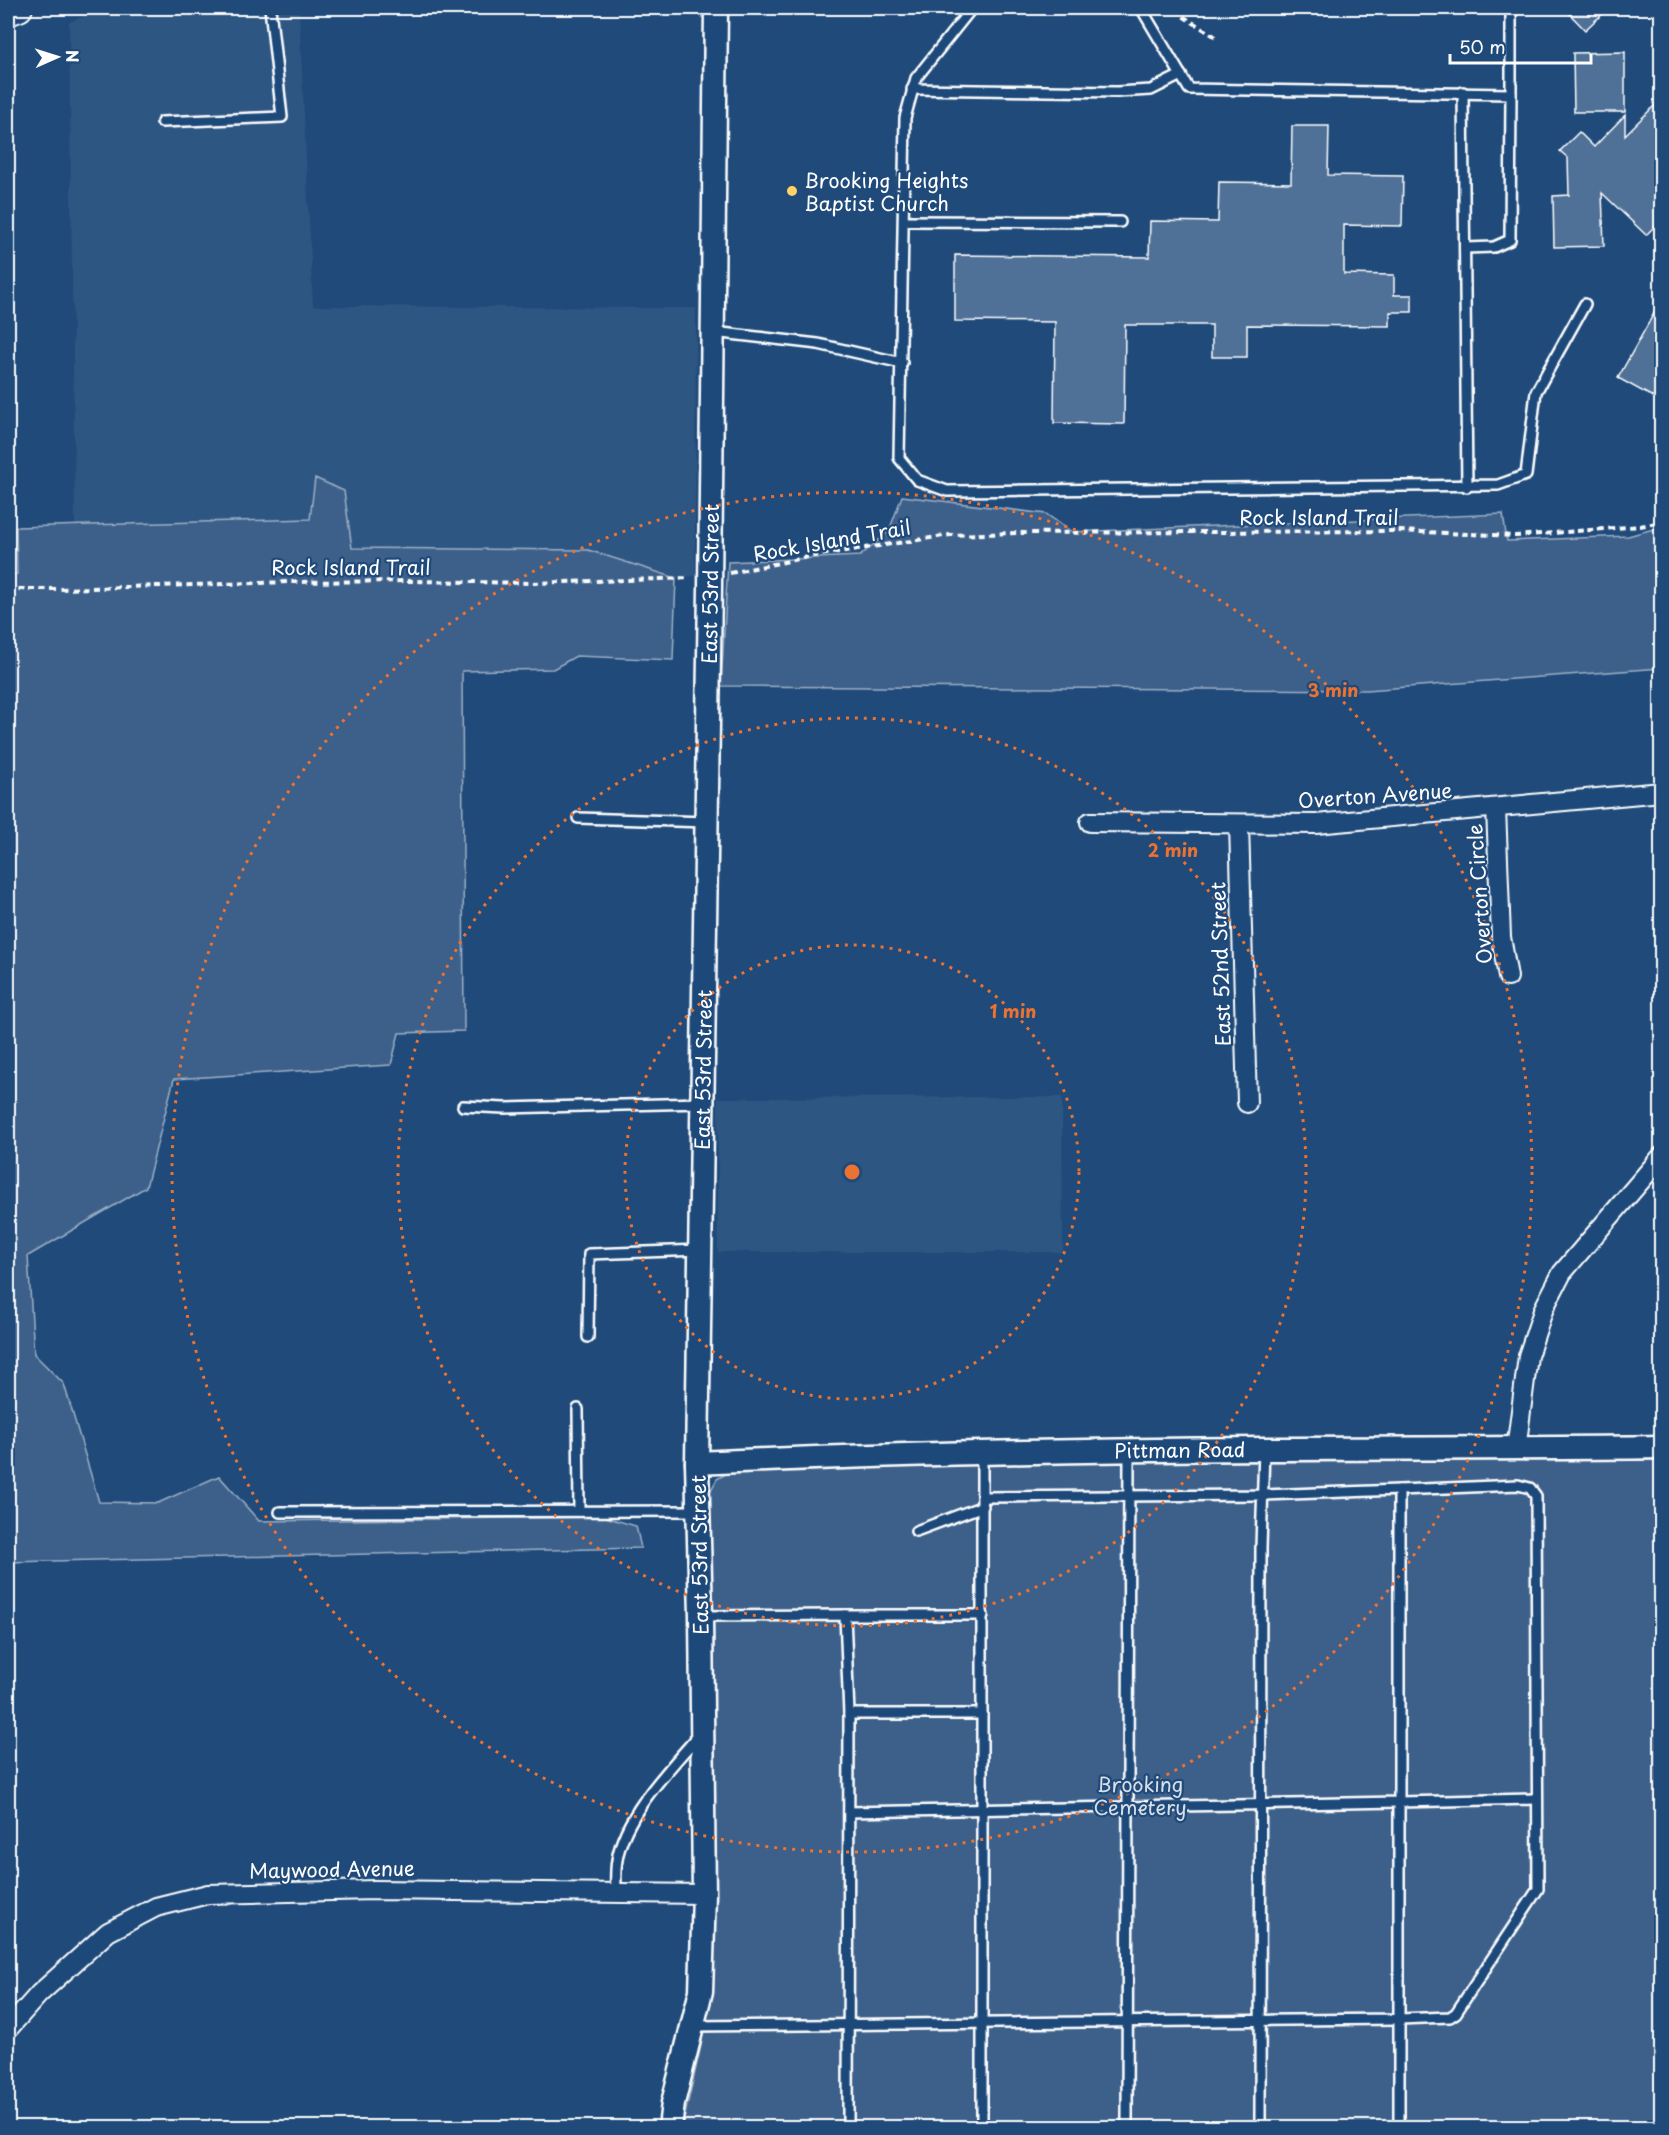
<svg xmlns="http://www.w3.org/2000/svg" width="1669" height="2135" font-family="'Playpen Sans',sans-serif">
<rect width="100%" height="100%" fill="#1f4a7a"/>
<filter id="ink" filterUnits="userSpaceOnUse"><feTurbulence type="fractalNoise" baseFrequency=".0167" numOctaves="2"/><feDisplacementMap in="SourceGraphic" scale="12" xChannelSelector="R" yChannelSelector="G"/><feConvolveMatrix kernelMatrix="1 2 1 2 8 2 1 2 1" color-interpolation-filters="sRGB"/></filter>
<g filter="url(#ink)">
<!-- built -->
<g fill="#2e5683">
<polygon points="106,8 299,8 313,306 696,308 695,576 676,578 588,550 352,548 344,491 315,479 311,519 75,525 69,22"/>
<polygon points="1062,1097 1063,1252 718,1252 718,1098"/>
</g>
<!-- green -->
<g fill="#3c618b" stroke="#9eb0c5" stroke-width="1.5">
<polygon points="315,478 344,491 352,548 588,550 676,578 673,660 576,656 553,669 462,671 464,1031 399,1033 391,1065 174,1079 146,1187 28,1256 34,1354 64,1384 99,1502 158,1503 219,1476 259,1521 605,1517 636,1526 641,1548 8,1562 8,575 17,574 16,527 310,519"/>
<polygon points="902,496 1046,514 1072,532 1503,514 1507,541 1628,536 1661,527 1661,668 1367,690 721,686 728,562 860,556 889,531"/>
<polygon points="1661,1460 1661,2127 682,2128 701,2046 711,1981 710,1492 717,1479 729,1472 1014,1463"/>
</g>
<!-- building -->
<g fill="#507197" stroke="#fff" stroke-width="1.5">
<polygon points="1564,8 1609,8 1585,30"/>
<polygon points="1625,52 1625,112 1574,112 1573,53"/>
<polygon points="1662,98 1662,219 1646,235 1602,193 1604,246 1554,247 1553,196 1569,195 1568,158 1560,151 1579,132 1594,147 1625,115 1625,135"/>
<polygon points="1292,126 1329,126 1328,175 1403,176 1402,226 1344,225 1344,274 1394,275 1394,295 1412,295 1412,312 1390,312 1390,326 1247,325 1247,357 1212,357 1212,325 1125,325 1124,424 1054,423 1055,322 955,321 955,255 1149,257 1150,221 1218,222 1219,182 1291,183"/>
<polygon points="1662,299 1662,402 1618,378"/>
</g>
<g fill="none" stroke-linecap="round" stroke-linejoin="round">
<defs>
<g id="service">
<polyline points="972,8 916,78 905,118 899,458 917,480 947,491 1498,485 1526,475 1536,392 1585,304"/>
<polyline points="1141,8 1189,89 1511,94 1510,240 1494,247 1465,248"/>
<polyline points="1511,8 1511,94"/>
<polyline points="912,89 1117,92 1151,90 1181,75"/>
<polyline points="1463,92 1467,487"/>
<polyline points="162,122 282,117 270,8"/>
<polyline points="905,221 1120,222"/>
<polyline points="713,332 818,344 902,363"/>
<polyline points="578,818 707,822"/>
<polyline points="463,1106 504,1108 702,1103"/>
<polyline points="588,1337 589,1254 700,1250"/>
<polyline points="578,1409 579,1511"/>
<polyline points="280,1512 698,1511"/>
<polyline points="916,1531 983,1506"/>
<polyline points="845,1615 983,1615"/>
<polyline points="701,1616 845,1615 849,1714 848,2128"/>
<polyline points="849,1714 982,1714"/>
<polyline points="849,1812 1399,1802 1399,1490 1263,1495 983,1497"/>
<path d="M616 1893C616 1882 615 1871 617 1860 624 1815 670 1768 699 1735"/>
<polyline points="692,2026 1399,2019 1450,2017 1456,2013 1538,1889 1536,1496 1530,1488 1518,1485 1399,1490"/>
<polyline points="982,2128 982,1453"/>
<polyline points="1127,2128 1129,1451"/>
<polyline points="1260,2128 1261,1548 1264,1449"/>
<polyline points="1399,2128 1399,1802 1537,1799"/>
</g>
<g id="minor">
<polyline points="1496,808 1501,937 1508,977"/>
<polyline points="1090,822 1316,824 1662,792"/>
<polyline points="1239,824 1247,1103"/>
<polyline points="1516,1450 1528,1356 1544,1308 1562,1273 1662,1156"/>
<polyline points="8,2029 39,1994 108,1932 156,1907 208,1894 375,1890 704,1894"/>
</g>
<g id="tertiary">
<path id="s1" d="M697 1463C886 1454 1075 1450 1264 1449 1397 1448 1529 1449 1662 1447"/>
<path id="s2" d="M670 2128 673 2103 701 1991 704 1894 701 1616 697 1463 710 588 716 8"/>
</g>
<polyline id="secondary" points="8,12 19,8"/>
</defs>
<!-- service casing -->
<use href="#service" stroke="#fff" stroke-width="14"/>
<!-- minor casing -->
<use href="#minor" stroke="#fff" stroke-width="22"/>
<!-- tertiary casing -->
<use href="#tertiary" stroke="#fff" stroke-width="27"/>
<!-- secondary casing -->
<use href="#secondary" stroke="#fff" stroke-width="30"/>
<!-- path -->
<g stroke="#fff" stroke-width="4" stroke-dasharray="6 4.5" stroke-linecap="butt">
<polyline points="1178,8 1181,15 1216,37"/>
<polyline points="730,573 813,556 950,535 1016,533 1399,531 1516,536 1640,526 1662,522"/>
<polyline points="8,589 60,589 289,582 412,581 532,583 690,578"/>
</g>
<!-- service -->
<use href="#service" stroke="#1f4a7a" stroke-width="9"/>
<!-- minor -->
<use href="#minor" stroke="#1f4a7a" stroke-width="18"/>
<!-- tertiary -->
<use href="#tertiary" stroke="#1f4a7a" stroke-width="22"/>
<!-- secondary -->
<use href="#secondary" stroke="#1f4a7a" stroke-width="26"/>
</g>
</g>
<!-- distance rings -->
<g fill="none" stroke="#eb7230" stroke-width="3" stroke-dasharray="3 6">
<circle cx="852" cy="1172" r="227"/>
<circle cx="852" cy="1172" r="454"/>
<circle cx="852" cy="1172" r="680"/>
</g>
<!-- markers -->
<circle fill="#ffd166" stroke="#1f4a7a" stroke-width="2" cx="792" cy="191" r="6"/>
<g text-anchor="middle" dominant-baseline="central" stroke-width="4.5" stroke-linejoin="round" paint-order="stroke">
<!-- poi labels -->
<g font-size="20" fill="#fff" stroke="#1f4a7a" text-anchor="start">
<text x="804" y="180">Brooking Heights<tspan x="804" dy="23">Baptist Church</tspan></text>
</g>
<!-- street labels -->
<g font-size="20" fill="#fff" stroke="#1f4a7a">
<text x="1319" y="517">Rock Island Trail</text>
<text transform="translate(832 540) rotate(-10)">Rock Island Trail</text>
<text x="351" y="567">Rock Island Trail</text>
<text stroke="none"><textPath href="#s2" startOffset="1548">East 53rd Street</textPath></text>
<text transform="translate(1375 795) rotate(-4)">Overton Avenue</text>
<text transform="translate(1479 894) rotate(-94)">Overton Circle</text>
<text transform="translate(1220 964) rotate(-92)">East 52nd Street</text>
<text stroke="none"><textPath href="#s2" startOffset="1062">East 53rd Street</textPath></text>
<text stroke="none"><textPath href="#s1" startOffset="483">Pittman Road</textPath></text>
<text transform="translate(699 1555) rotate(-91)">East 53rd Street</text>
<text transform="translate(332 1869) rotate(-1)">Maywood Avenue</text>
</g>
<!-- park labels -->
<g font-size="20" fill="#d8dfe8" stroke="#1f4a7a">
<text x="1140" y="1784">Brooking<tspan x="1140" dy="23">Cemetery</tspan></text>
</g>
</g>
<circle cx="852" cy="1172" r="9" fill="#eb7230" stroke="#1f4a7a" stroke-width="3"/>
<g font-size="18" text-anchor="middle" font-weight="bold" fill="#eb7230" stroke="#1f4a7a" stroke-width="4.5" stroke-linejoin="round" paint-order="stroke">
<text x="1333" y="697">3 min</text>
<text x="1173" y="857">2 min</text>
<text x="1013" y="1018">1 min</text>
</g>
<!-- margin -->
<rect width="1669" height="2135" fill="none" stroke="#1f4a7a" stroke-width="30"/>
<rect x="15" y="15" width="1639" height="2105" fill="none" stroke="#fff" stroke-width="2" filter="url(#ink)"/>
<!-- north arrow -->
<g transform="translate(57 57) rotate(87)" stroke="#1f4a7a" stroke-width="4.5" paint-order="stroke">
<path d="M0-4.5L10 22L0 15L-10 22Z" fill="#ffffff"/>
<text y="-9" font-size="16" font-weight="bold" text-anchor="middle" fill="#ffffff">N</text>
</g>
<!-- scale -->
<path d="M1450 54v9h141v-9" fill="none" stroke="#ffffff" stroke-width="3"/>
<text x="1459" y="54" font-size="18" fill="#ffffff" stroke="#1f4a7a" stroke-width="4.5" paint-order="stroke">50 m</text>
</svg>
